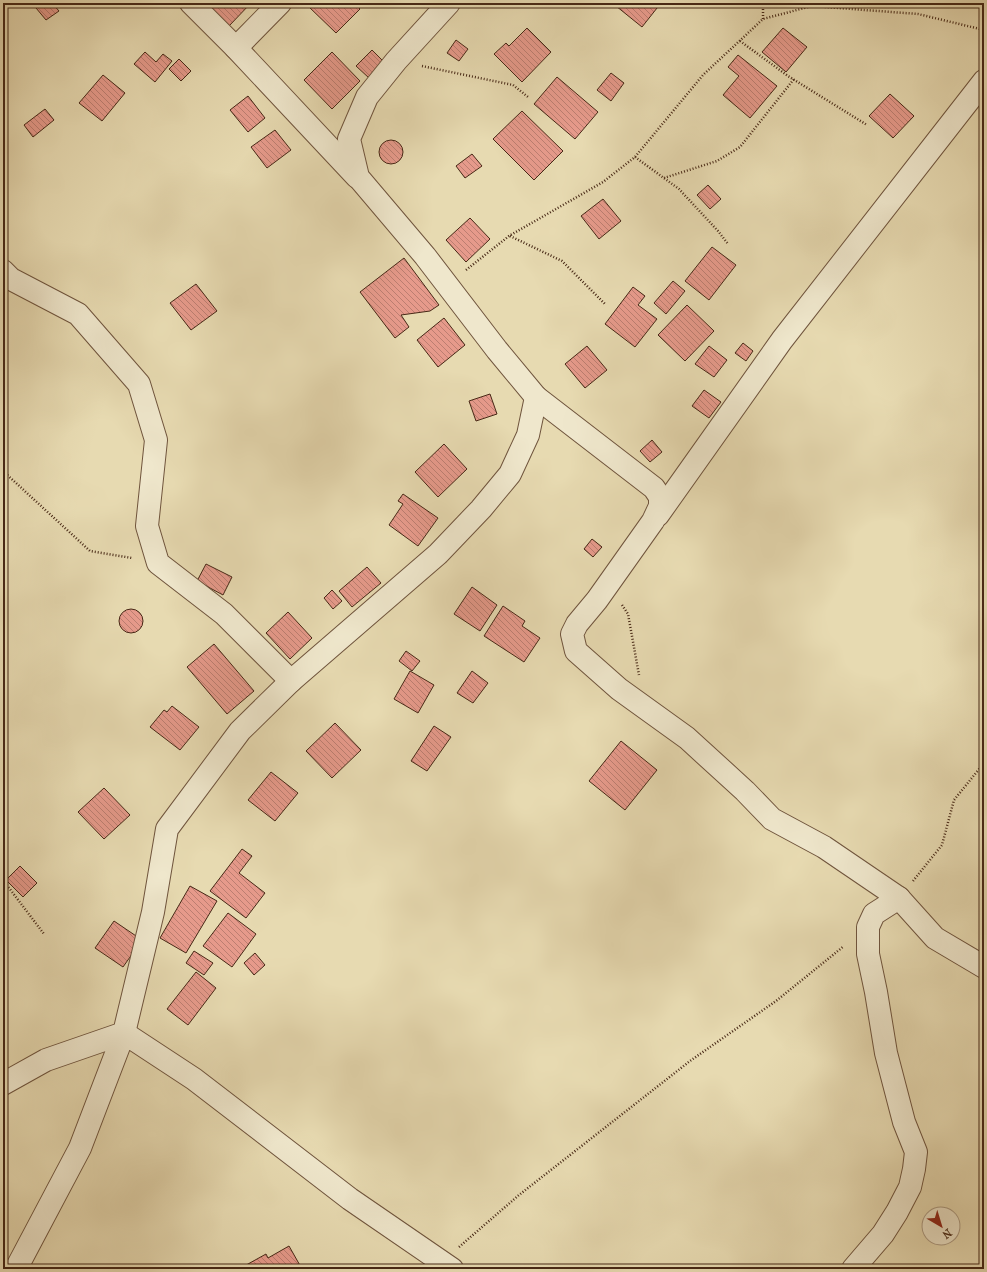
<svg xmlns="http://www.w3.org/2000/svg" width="987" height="1272" font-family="'IM FELL French Canon',serif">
<defs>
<pattern id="building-back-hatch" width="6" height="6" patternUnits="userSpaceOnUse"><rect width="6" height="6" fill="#e69a8b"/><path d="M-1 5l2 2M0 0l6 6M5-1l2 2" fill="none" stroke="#bc7e71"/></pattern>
</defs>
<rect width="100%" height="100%" fill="#e7dab1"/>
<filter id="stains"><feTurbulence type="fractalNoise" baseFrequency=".005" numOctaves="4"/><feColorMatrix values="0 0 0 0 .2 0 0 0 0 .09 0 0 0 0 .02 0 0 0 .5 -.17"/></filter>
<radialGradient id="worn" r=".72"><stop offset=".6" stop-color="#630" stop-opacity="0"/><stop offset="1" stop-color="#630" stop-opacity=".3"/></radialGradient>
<!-- building -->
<g fill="url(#building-back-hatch)" stroke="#472816">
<polygon points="43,3 52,3 59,11 46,20 36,8"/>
<polygon points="206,3 251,3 229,26"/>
<polygon points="311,3 354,3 360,9 336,33 308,6"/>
<polygon points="619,3 661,3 642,27 616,6"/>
<polygon points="527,28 551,52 522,82 494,54 506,43 509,46"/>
<polygon points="783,28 807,47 786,72 762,52"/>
<polygon points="456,40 468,49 459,61 447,53"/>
<polygon points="372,50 385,63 369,78 356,66"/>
<polygon points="145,52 156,62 163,54 172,61 155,82 134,64"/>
<polygon points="332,52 360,81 332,109 304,80"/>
<polygon points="738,55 777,86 750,118 723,95 739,76 728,67"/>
<polygon points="179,59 191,71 181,81 169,69"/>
<polygon points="611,73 624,83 611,101 597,90"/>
<polygon points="103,75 125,93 102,121 79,103"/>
<polygon points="557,77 598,112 575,139 534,104"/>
<polygon points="890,94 914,116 893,138 869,116"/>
<polygon points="248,96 265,118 248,132 230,110"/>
<polygon points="45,109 54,120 33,137 24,125"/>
<polygon points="522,111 563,151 534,180 493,139"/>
<polygon points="275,130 291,150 267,168 251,147"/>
<circle cx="391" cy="152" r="12"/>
<polygon points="472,154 482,166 465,178 456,166"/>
<polygon points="708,185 721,199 710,209 697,195"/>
<polygon points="603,199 621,221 599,239 581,216"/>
<polygon points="470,218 490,239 466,262 446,240"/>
<polygon points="712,247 736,265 709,300 685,281"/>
<polygon points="404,258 439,305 430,311 401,315 409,327 395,338 360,292"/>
<polygon points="673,281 685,291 666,314 654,303"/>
<polygon points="196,284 217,311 191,330 170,303"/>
<polygon points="633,287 645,296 638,305 657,319 635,347 605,324"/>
<polygon points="687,305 714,331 685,361 658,335"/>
<polygon points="444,318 465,345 438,367 417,340"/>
<polygon points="743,343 753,351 746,361 735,353"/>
<polygon points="587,346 607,370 585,388 565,364"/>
<polygon points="709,346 727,360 714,377 695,364"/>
<polygon points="704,390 721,402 709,418 692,406"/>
<polygon points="490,394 497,414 476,421 469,401"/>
<polygon points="652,440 662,452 650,462 640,451"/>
<polygon points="444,444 467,469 438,497 415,472"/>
<polygon points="403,494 438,518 418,546 389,525 403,504 398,501"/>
<polygon points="592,539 602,547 593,557 584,549"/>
<polygon points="206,564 232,577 223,595 197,581"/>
<polygon points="367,567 381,583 352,607 339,591"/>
<polygon points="472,587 497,605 480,631 454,614"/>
<polygon points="332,590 342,601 333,609 324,598"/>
<polygon points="503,606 525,621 522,626 540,638 524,662 484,636"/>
<circle cx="131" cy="621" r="12"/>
<polygon points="288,612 312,638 290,659 266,633"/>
<polygon points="214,644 254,691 227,714 187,667"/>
<polygon points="406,651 420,661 412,671 399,661"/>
<polygon points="410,671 434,685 418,713 394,699"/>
<polygon points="472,671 488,683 473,703 457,693"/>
<polygon points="172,706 199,727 180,750 150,727 164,710 167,712"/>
<polygon points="335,723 361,750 332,778 306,751"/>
<polygon points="434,726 451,737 427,771 411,761"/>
<polygon points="621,741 657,770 625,810 589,781"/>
<polygon points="271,772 298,793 275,821 248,800"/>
<polygon points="104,788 130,815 104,839 78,812"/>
<polygon points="242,849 252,856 239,873 265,893 246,918 210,891"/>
<polygon points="20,866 37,883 23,897 6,880"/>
<polygon points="190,886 217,901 186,953 160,938"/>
<polygon points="228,913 256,934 232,967 203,946"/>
<polygon points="114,921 142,940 123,967 95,948"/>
<polygon points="194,951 213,963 204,975 186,963"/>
<polygon points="255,953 265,965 254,975 244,963"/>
<polygon points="196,972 216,988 188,1025 167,1009"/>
<polygon points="3,1045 7,1058 6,1068 3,1075"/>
<polygon points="289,1246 302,1269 239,1269 266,1254 268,1258"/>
</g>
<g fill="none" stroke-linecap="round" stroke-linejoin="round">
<defs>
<g id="minor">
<polyline points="191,3 236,48 357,177"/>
<polyline points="236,48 280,3"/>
<polyline points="3,271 11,279 78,314 139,384 156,440 147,526 158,563 224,614 291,681"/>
<polyline points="536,397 654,488 660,497 660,506 653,521 597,600 577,624 572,634 576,651 619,689 687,738 745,791 772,819 824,847 899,898 874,914 868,927 868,954 876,992 886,1053 904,1122 916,1152 914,1169 910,1187 897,1212 883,1234 853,1269"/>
<polyline points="658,515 782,340 984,81"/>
<polyline points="899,898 935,938 984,967"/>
<polyline points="3,1084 46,1060 124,1033 153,912 167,829 240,731 291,681 438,554 481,509 510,474 528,435 536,397 497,350 425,256 358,177 349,139 367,97 396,61 449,3"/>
<polyline points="16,1269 80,1148 124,1033 194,1079 350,1199 452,1269"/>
</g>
</defs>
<!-- minor casing -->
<use href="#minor" stroke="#6f543d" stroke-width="24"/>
<!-- path -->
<g stroke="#472816" stroke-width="2.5" stroke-dasharray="1 2" stroke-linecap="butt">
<polyline points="763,3 763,19"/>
<polyline points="740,41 788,76 867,125"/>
<polyline points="422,66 513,85 528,97"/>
<polyline points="635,157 679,189 718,231 728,244"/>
<polyline points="664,178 717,161 740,147 794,79"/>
<polyline points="510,236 562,261 606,305"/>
<polyline points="466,270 509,236 603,182 635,157 703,75 763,19 812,6 918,14 984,30"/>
<polyline points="3,471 90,551 132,558"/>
<polyline points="622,605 628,614 639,675"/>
<polyline points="3,880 44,934"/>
<polyline points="913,881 942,845 954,800 984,763"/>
<polyline points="459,1247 519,1195 690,1061 776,1001 844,946"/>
</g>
<!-- minor -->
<use href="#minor" stroke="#efe7cc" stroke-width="22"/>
</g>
<!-- margin -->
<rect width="987" height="1272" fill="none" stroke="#e7dab1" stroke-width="16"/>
<rect x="4" y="4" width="979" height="1264" fill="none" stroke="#472816" stroke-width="2"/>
<rect x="8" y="8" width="971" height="1256" fill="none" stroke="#472816"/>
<!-- north arrow -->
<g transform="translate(941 1226) rotate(142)"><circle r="19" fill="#efe7cc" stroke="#ac9b83"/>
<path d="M0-3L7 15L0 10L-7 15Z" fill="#8f2418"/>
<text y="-6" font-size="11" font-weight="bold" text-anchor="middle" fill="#472816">N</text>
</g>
<rect width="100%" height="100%" filter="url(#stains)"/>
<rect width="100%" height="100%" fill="url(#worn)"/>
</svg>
